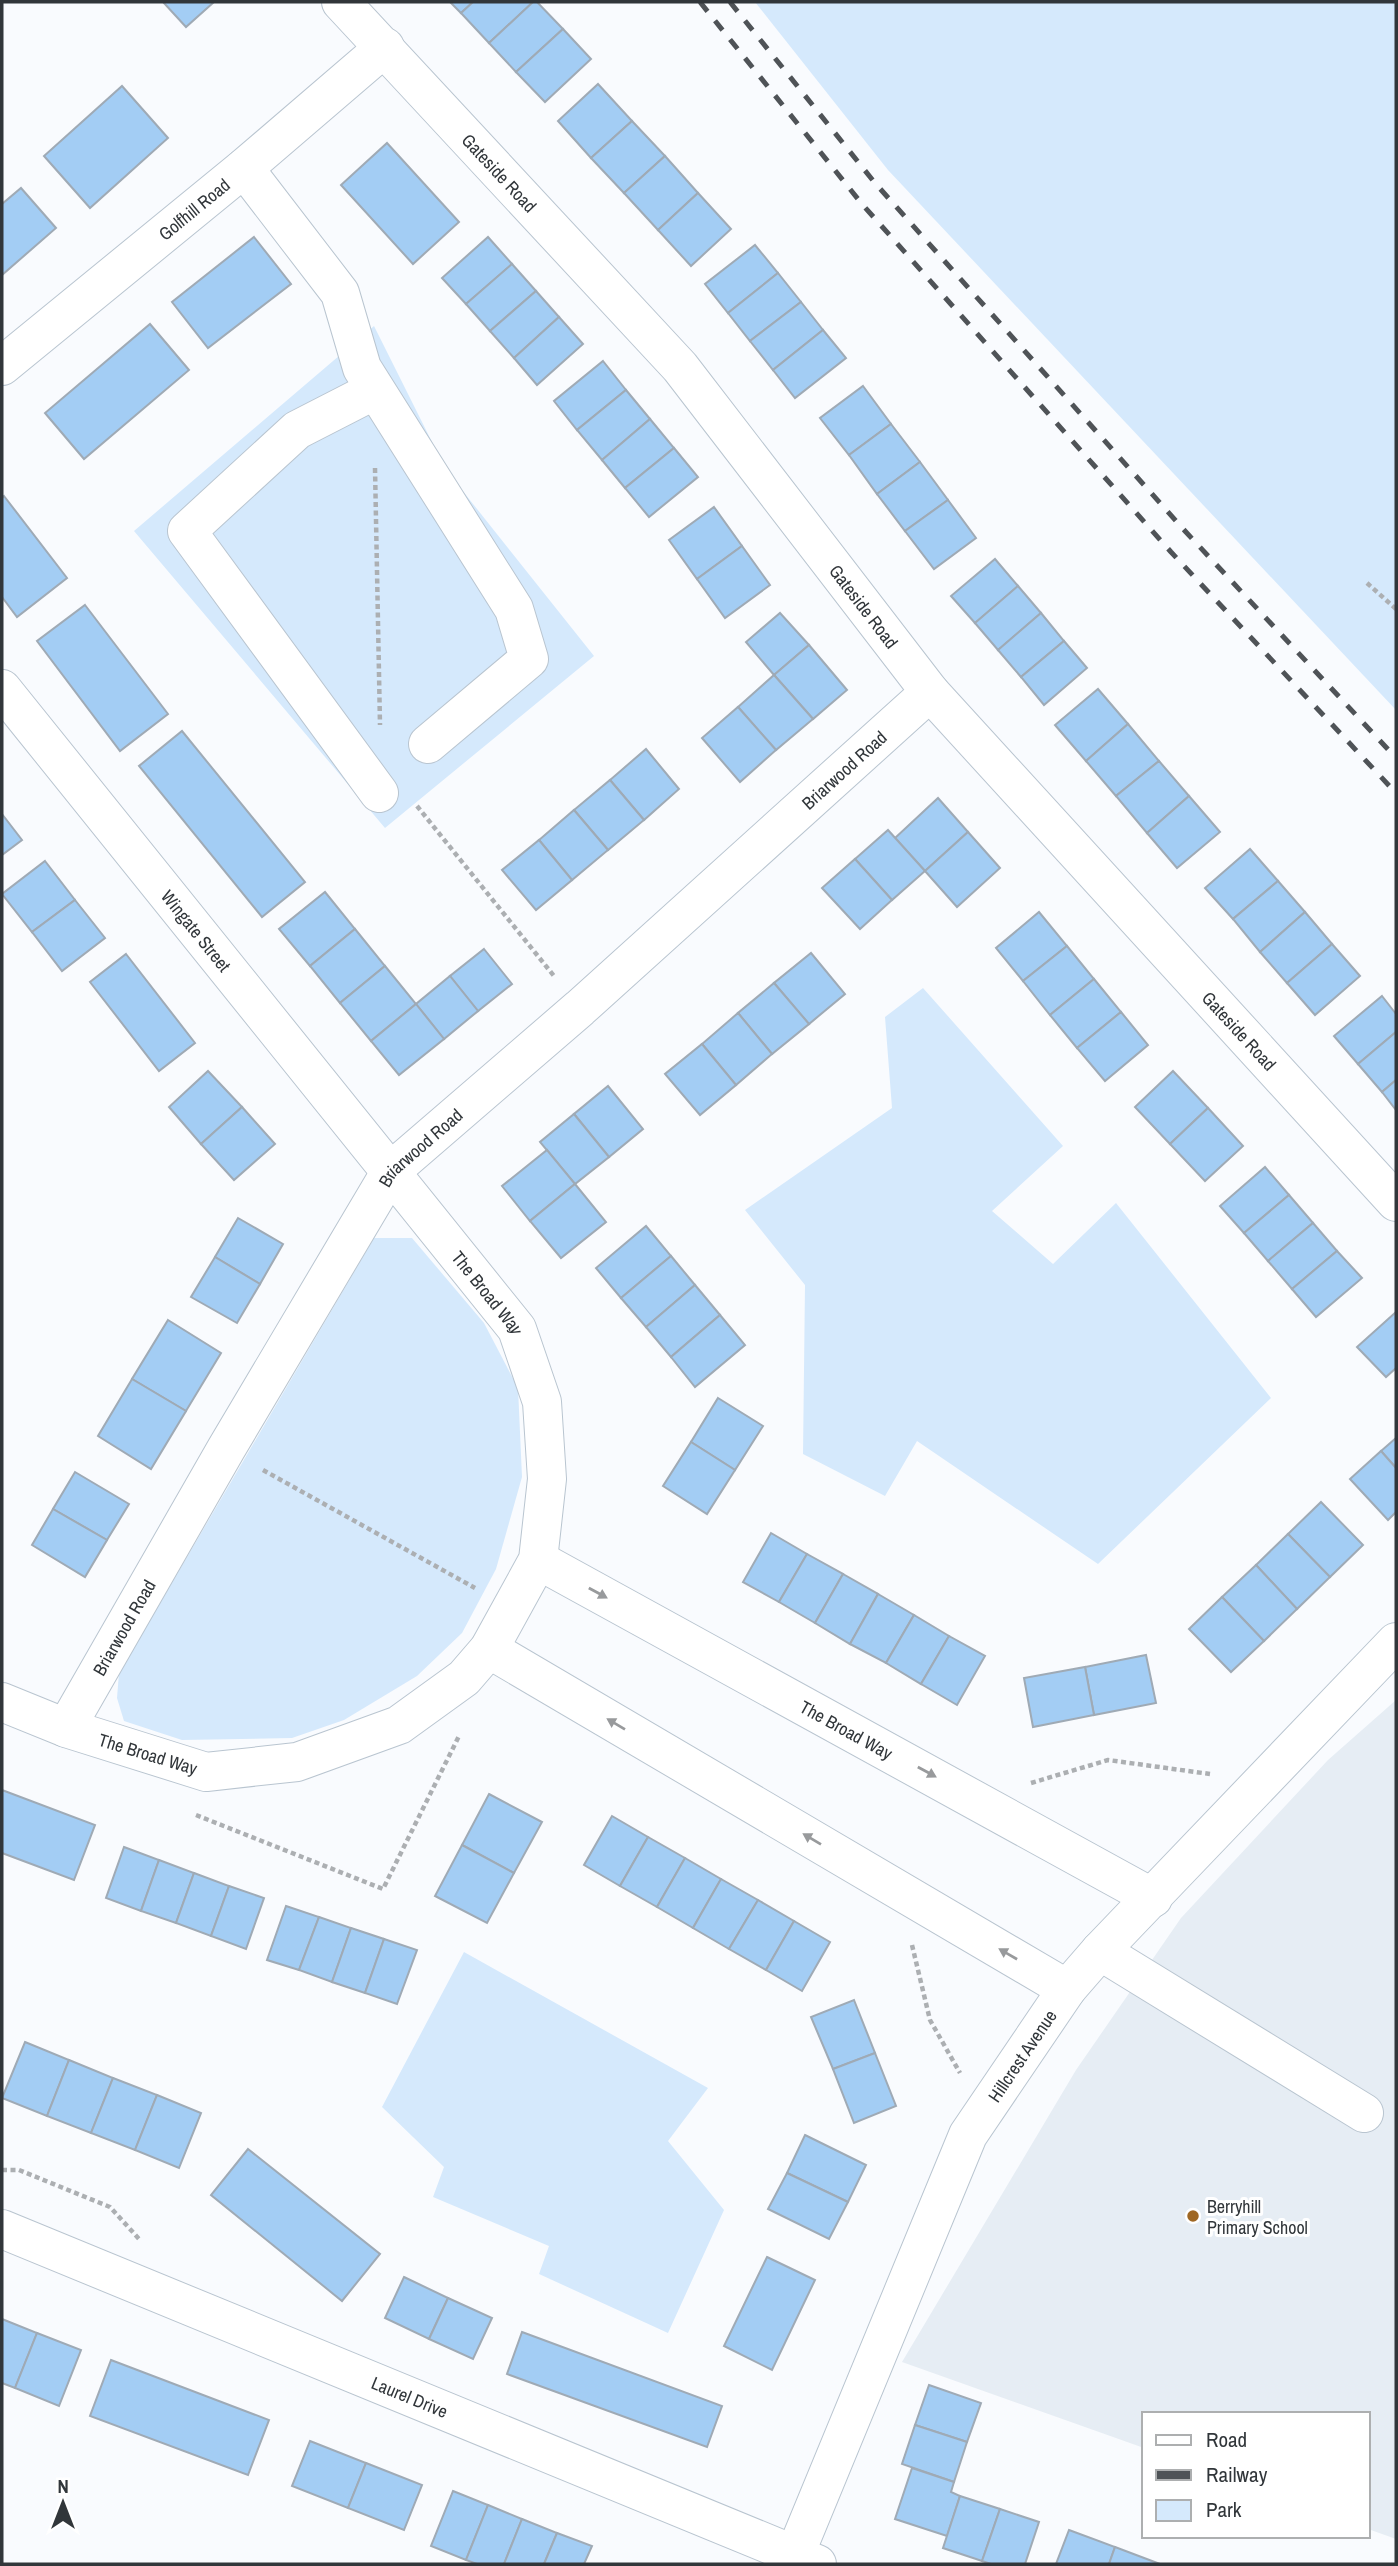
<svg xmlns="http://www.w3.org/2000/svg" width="1398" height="2566" font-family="'Archivo Narrow',sans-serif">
<rect width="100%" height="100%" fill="#f9fbfe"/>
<!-- built -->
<polygon fill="#e6edf4" points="1396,1700 1396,2539 1368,2529 1368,2414 1144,2414 1144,2448 902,2362 1076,2070 1181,1918 1328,1760"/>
<!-- green -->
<g fill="#d5e9fc">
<polygon points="755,2 1396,2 1396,710 888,170"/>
<polygon points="374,326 446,470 594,656 385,828 134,531"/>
<polygon points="923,988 1063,1146 992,1211 1053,1264 1116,1203 1271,1398 1098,1564 917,1441 885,1496 803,1454 805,1285 745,1210 892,1108 885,1017"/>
<polygon points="374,1238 412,1238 484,1323 518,1388 522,1477 496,1569 462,1633 417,1676 344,1720 292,1738 182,1740 124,1721 117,1698 119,1673"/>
<polygon points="464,1952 708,2088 668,2141 724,2210 668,2333 539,2274 549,2246 433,2197 444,2167 382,2107"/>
</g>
<!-- building -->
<g fill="#a3cdf4" stroke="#9faab5" stroke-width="2">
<polygon points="163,2 214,2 186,27"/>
<polygon points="450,2 473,2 461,13"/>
<polygon points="473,2 533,2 489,43 461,13"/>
<polygon points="533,2 537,2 563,29 516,72 489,43"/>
<polygon points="563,29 591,59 545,102 516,72"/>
<polygon points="598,84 632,121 591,158 558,121"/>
<polygon points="122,86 168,138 90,208 44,156"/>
<polygon points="632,121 665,156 624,193 591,158"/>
<polygon points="387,143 459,222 413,264 341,185"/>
<polygon points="665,156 698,193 658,230 624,193"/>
<polygon points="21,188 56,228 2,275 2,204"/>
<polygon points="698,193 731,229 691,266 658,230"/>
<polygon points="254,237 291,284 208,348 172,302"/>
<polygon points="488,237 512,264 466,304 442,278"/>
<polygon points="755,245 778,273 728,313 705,284"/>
<polygon points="512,264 536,291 490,331 466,304"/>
<polygon points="778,273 801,302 750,341 728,313"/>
<polygon points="536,291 559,317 514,358 490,331"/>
<polygon points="801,302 823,330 773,370 750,341"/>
<polygon points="559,317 583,344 537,385 514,358"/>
<polygon points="150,324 189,370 84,459 45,413"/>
<polygon points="823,330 846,358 795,398 773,370"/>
<polygon points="603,361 626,390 577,430 554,401"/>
<polygon points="863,386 891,424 849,455 820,418"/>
<polygon points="626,390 650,419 602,460 577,430"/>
<polygon points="650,419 674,448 625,488 602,460"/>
<polygon points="891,424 920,462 877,494 849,455"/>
<polygon points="674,448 698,477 649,517 625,488"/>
<polygon points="920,462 948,500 905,531 877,494"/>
<polygon points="4,496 67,578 17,617 2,597 2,498"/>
<polygon points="948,500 976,538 934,569 905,531"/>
<polygon points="714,507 742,546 697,579 669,540"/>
<polygon points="742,546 770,585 725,618 697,579"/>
<polygon points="995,559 1018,586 975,623 951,596"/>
<polygon points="1018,586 1041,613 998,650 975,623"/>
<polygon points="85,605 168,714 120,751 37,641"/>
<polygon points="780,613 809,645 774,675 746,642"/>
<polygon points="1041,613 1064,641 1021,677 998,650"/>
<polygon points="1064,641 1087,668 1044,705 1021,677"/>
<polygon points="809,645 847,690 813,719 774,675"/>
<polygon points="774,675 813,719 776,750 738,707"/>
<polygon points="1098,689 1128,724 1086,761 1055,725"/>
<polygon points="738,707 776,750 740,782 702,738"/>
<polygon points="1128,724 1159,761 1116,796 1086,761"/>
<polygon points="182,731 305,882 262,917 139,766"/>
<polygon points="646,749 679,789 644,820 610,780"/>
<polygon points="1159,761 1189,796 1147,833 1116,796"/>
<polygon points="610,780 644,820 608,850 574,810"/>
<polygon points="1189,796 1220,832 1177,868 1147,833"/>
<polygon points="938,798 968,832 925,871 895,838"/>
<polygon points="574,810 608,850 572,880 539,840"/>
<polygon points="2,814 22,840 2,855"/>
<polygon points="888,830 925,871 892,900 855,859"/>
<polygon points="968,832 1000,868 957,907 925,871"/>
<polygon points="539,840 572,880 536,910 502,870"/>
<polygon points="1250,849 1278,881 1233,919 1205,888"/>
<polygon points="855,859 892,900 860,929 822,888"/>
<polygon points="45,861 75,900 32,932 2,894"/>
<polygon points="1278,881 1305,912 1260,952 1233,919"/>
<polygon points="325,892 355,929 310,966 279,929"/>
<polygon points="75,900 105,938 62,971 32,932"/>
<polygon points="1039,912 1067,946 1023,981 996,948"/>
<polygon points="1305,912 1332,944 1287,983 1260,952"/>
<polygon points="355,929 385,966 340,1003 310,966"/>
<polygon points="1332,944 1360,976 1315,1015 1287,983"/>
<polygon points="1067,946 1094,979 1050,1015 1023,981"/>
<polygon points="484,949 512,984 478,1011 450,976"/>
<polygon points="811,953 845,994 809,1024 774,983"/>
<polygon points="126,954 195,1043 159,1071 90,982"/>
<polygon points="385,966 416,1004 371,1041 340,1003"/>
<polygon points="450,976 478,1011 444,1039 416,1004"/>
<polygon points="1094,979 1121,1012 1077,1048 1050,1015"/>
<polygon points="774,983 809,1024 772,1054 738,1013"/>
<polygon points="1382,996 1396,1014 1396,1032 1358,1064 1334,1036"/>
<polygon points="416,1004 444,1039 399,1075 371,1041"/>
<polygon points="1121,1012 1148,1045 1105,1081 1077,1048"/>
<polygon points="738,1013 772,1054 736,1085 702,1044"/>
<polygon points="1396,1032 1396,1080 1382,1092 1358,1064"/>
<polygon points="702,1044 736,1085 700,1115 665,1074"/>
<polygon points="208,1071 242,1107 201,1144 169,1107"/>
<polygon points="1173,1071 1208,1108 1170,1144 1135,1107"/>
<polygon points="1396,1080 1396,1110 1382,1092"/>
<polygon points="608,1086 643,1129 609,1157 574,1114"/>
<polygon points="242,1107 275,1144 234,1180 201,1144"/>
<polygon points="1208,1108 1243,1146 1205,1181 1170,1144"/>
<polygon points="574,1114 609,1157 575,1184 540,1142"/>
<polygon points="547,1150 575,1184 530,1221 502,1186"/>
<polygon points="1265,1167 1289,1195 1244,1233 1220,1206"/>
<polygon points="575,1184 606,1222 561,1258 530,1221"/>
<polygon points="1289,1195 1313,1223 1268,1261 1244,1233"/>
<polygon points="238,1218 283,1244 260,1284 215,1257"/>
<polygon points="1313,1223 1337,1251 1292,1289 1268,1261"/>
<polygon points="646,1226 671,1256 621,1298 596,1268"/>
<polygon points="1337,1251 1362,1278 1316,1317 1292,1289"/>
<polygon points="671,1256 695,1285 646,1327 621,1298"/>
<polygon points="215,1257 260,1284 237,1323 191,1297"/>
<polygon points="695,1285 720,1315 671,1357 646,1327"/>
<polygon points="1396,1312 1396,1368 1386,1377 1357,1347"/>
<polygon points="720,1315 745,1345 695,1387 671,1357"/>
<polygon points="168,1320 221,1353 186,1411 132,1379"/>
<polygon points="132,1379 186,1411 151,1469 98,1436"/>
<polygon points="718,1398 763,1426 735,1470 691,1442"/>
<polygon points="1396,1438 1396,1468 1381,1451"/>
<polygon points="691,1442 735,1470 707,1514 663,1486"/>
<polygon points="1381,1451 1396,1468 1396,1512 1388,1520 1350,1479"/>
<polygon points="75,1472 129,1504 107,1540 53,1509"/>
<polygon points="1321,1502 1363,1545 1330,1577 1288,1534"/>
<polygon points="53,1509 107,1540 85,1577 32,1545"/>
<polygon points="771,1533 807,1554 779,1602 743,1582"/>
<polygon points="1288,1534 1330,1577 1297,1609 1256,1565"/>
<polygon points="807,1554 843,1574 815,1623 779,1602"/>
<polygon points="1256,1565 1297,1609 1264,1641 1222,1597"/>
<polygon points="843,1574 878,1594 850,1644 815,1623"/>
<polygon points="878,1594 914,1615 886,1663 850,1644"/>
<polygon points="1222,1597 1264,1641 1231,1672 1189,1629"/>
<polygon points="914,1615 949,1636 921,1684 886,1663"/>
<polygon points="949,1636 985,1656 957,1705 921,1684"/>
<polygon points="1146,1655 1156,1703 1094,1715 1085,1667"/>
<polygon points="1085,1667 1094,1715 1033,1727 1024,1678"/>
<polygon points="2,1790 95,1825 74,1880 2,1853"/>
<polygon points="489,1794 542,1822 514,1873 462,1845"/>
<polygon points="612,1816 648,1837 620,1886 584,1865"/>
<polygon points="648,1837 685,1858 657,1907 620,1886"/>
<polygon points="462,1845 514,1873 487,1923 435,1896"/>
<polygon points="124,1847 159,1860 141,1911 106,1898"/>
<polygon points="685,1858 721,1879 693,1928 657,1907"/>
<polygon points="159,1860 194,1873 176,1923 141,1911"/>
<polygon points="194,1873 229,1886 211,1936 176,1923"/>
<polygon points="721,1879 758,1900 729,1949 693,1928"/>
<polygon points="229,1886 264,1898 246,1949 211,1936"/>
<polygon points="758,1900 794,1921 766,1970 729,1949"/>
<polygon points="286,1906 319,1917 299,1970 267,1960"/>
<polygon points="319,1917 351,1928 332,1982 299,1970"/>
<polygon points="794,1921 830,1942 802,1991 766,1970"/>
<polygon points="351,1928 384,1939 365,1993 332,1982"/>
<polygon points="384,1939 417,1950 397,2004 365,1993"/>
<polygon points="854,2000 875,2053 833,2069 811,2017"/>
<polygon points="25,2042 69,2060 47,2116 2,2098"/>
<polygon points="875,2053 896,2106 854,2123 833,2069"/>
<polygon points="69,2060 113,2078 91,2133 47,2116"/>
<polygon points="113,2078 157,2095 135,2150 91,2133"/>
<polygon points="157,2095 201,2113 179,2168 135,2150"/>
<polygon points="805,2135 866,2165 848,2202 787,2173"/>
<polygon points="248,2149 380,2254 342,2301 211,2195"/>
<polygon points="787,2173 848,2202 829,2239 768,2209"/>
<polygon points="767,2257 815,2280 772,2370 724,2346"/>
<polygon points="404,2277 448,2298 429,2339 385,2318"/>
<polygon points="448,2298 492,2318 473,2359 429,2339"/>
<polygon points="2,2319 37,2333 15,2388 2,2383"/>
<polygon points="522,2332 722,2406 707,2447 507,2374"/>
<polygon points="37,2333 81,2350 59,2406 15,2388"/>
<polygon points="111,2360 269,2420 248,2475 90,2416"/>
<polygon points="929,2385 981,2403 967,2442 915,2425"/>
<polygon points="915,2425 967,2442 954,2482 902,2464"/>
<polygon points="310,2441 366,2463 348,2508 292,2486"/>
<polygon points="366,2463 422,2485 404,2530 348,2508"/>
<polygon points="912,2468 954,2482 951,2492 960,2496 947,2536 895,2519"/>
<polygon points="453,2491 488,2505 466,2560 431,2546"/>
<polygon points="960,2496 1000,2509 982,2561 943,2548"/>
<polygon points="488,2505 522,2519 504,2564 477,2564 466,2560"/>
<polygon points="1000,2509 1039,2522 1025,2564 991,2564 982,2561"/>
<polygon points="522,2519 557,2533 544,2564 504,2564"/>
<polygon points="1069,2530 1115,2547 1109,2564 1056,2564"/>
<polygon points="557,2533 592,2546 584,2564 544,2564"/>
<polygon points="1115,2547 1160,2564 1109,2564"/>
</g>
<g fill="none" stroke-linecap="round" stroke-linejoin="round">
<defs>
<g id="minor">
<path id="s1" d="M341 2 680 367 930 692 1396 1202"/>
<polyline points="244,168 340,293 362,368 514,609 529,659 428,744"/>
<path id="s2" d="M2 366 244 168 385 47"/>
<polyline points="375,390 297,430 187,531 379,793"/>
<path id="s3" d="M2 689 517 1329 542 1402 547 1479 538 1560 489 1649 464 1678 399 1725 297 1762 206 1772 66 1728 2 1702"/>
<path id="s4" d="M538 1560 1153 1898"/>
<polyline points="489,1649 1067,1989"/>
<path id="s5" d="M66 1728 226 1449 391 1171 580 1008 930 692"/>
<polyline points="1100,1951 1364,2113"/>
<path id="s6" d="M2 2229 817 2564"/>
<path id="s7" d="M791 2564 968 2135 1067 1989 1100 1951 1396 1642"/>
</g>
</defs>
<!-- minor casing -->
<use href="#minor" stroke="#b9c5d0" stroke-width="40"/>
<!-- path -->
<g stroke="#acafb2" stroke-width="4.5" stroke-dasharray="5 3.5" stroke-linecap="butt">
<polyline points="375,468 380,725"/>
<polyline points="1367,583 1396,609"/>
<polyline points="417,806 554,976"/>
<polyline points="263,1470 475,1588"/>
<polyline points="1031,1783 1108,1760 1210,1774"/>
<polyline points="196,1815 383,1889 459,1736"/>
<polyline points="912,1945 930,2020 960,2073"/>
<polyline points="2,2170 19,2170 110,2207 140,2240"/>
</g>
<!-- minor -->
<use href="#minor" stroke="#fff" stroke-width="38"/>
<!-- rail -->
<g stroke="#4f5357" stroke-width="5" stroke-dasharray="12 12" stroke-linecap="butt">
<polyline points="700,2 862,204 1171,552 1396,793"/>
<polyline points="730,2 875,183 1185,531 1396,758"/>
</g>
</g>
<!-- one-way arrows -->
<defs><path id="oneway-solid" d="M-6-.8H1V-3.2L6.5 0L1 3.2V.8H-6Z" transform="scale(1.75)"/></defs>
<g fill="#989a9c">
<use href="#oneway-solid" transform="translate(598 1593) rotate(29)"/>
<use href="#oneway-solid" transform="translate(616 1724) rotate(-149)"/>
<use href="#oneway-solid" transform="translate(927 1772) rotate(29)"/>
<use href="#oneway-solid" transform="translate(812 1839) rotate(-149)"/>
<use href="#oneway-solid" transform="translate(1008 1954) rotate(-150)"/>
</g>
<!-- markers -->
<circle fill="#9f6723" stroke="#fff" stroke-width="2.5" cx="1193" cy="2216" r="7"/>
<g text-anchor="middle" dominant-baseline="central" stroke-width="6" stroke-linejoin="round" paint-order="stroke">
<!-- street labels -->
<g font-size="18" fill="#31363a" stroke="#fff">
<text stroke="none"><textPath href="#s1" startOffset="233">Gateside Road</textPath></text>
<text stroke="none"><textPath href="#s2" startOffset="248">Golfhill Road</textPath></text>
<text stroke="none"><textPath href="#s1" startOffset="800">Gateside Road</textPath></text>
<text stroke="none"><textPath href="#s5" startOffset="1250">Briarwood Road</textPath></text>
<text stroke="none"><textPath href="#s3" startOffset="310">Wingate Street</textPath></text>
<text stroke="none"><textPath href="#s1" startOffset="1367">Gateside Road</textPath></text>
<text stroke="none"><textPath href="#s5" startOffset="682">Briarwood Road</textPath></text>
<text stroke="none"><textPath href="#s3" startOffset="775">The Broad Way</textPath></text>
<text stroke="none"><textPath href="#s5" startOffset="116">Briarwood Road</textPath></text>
<text stroke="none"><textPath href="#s4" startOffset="352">The Broad Way</textPath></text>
<text transform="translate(148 1754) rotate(17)">The Broad Way</text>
<text stroke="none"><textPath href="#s7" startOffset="560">Hillcrest Avenue</textPath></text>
<text stroke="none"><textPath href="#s6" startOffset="441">Laurel Drive</textPath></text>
</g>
<!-- poi labels -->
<g font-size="18" fill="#31363a" stroke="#fff" text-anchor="start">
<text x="1207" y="2206">Berryhill<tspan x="1207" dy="21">Primary School</tspan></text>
</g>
</g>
<!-- border -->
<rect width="1398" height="2566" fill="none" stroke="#31363a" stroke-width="7"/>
<!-- legend -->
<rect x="1142" y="2412" width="228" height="126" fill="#ffffff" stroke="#adafb0" stroke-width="2"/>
<rect x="1156" y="2435" width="35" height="10" fill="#ffffff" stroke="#adafb0" stroke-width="2"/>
<text x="1206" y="2447" font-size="21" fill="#31363a">Road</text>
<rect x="1156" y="2470" width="35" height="10" fill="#4f5357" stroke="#adafb0" stroke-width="2"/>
<text x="1206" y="2482" font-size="21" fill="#31363a">Railway</text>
<rect x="1156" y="2500" width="35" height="21" fill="#d5e9fc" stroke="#adafb0" stroke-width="2"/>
<text x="1206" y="2517" font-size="21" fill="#31363a">Park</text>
<!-- north arrow -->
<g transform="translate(63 2503)" stroke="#ffffff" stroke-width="5" paint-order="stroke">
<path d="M0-5L12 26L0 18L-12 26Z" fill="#31363a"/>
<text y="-10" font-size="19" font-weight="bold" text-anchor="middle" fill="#31363a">N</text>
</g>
</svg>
